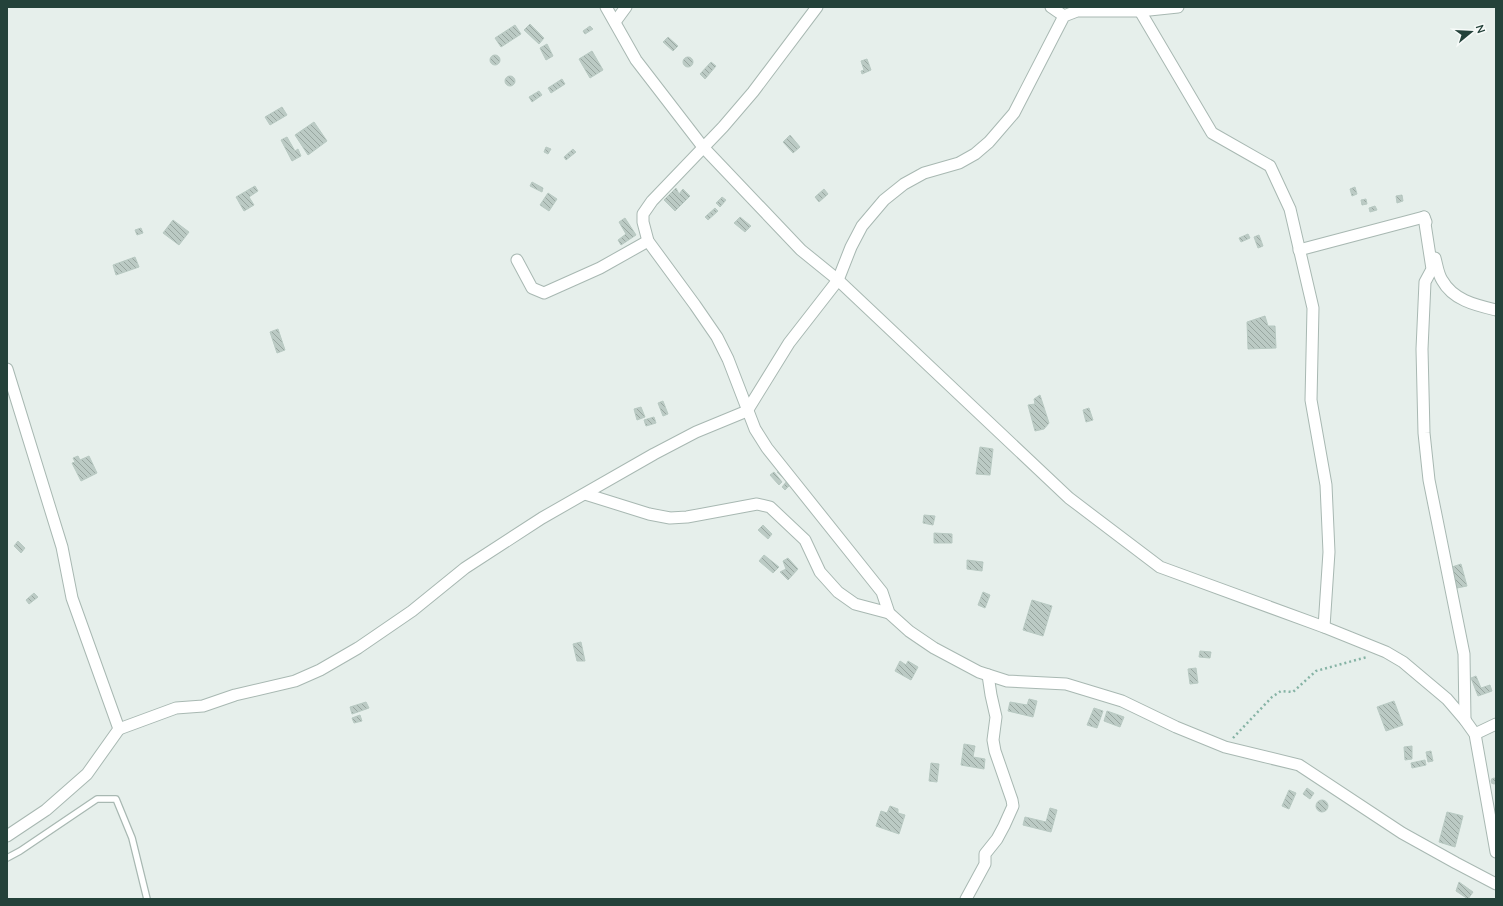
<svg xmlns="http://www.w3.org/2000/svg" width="1503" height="906" font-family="'Nunito Sans',sans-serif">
<defs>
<pattern id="building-back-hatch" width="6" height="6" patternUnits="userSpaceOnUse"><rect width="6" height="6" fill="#bbcac4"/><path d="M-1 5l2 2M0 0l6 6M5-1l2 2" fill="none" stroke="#98a6a0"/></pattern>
</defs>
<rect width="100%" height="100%" fill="#e6efeb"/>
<!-- building -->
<g fill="url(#building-back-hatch)" stroke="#b8c9c2">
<polygon points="530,24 544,38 539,44 524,30"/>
<polygon points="515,25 521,34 501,47 495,38"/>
<polygon points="590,26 593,29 585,34 583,31"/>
<polygon points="668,37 678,46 673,51 663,42"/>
<polygon points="547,44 553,56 546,60 540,48"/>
<polygon points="592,51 603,70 590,78 579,59"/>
<circle cx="495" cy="60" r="5"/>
<circle cx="688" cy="62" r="5"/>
<polygon points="867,59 871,70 862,74 861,71 864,70 861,61"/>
<polygon points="711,62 716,66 705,79 700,74"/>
<circle cx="510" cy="81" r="5"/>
<polygon points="562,79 565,84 551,93 548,88"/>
<polygon points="539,91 542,95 532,102 529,97"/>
<polygon points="282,107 287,115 270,125 265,117"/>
<polygon points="314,122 327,141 308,155 295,135"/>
<polygon points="790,135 800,147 793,153 783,142"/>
<polygon points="287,137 295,151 298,149 301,156 292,161 281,140"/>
<polygon points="546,147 551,149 548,154 544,152"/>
<polygon points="573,149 576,152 566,160 564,157"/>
<polygon points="532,182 543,188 542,192 530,186"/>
<polygon points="255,186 258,191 249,197 254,205 244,211 236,197"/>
<polygon points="1355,187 1357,194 1352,196 1350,189"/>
<polygon points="676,188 679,194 683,189 690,196 675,211 664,200"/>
<polygon points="824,189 828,194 819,202 815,197"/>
<polygon points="548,193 557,199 549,211 540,205"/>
<polygon points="1402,195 1403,201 1397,203 1396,196"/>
<polygon points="722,197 726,200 720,207 716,203"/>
<polygon points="1366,199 1367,204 1362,205 1361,200"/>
<polygon points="1375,206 1377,210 1370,212 1369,208"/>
<polygon points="715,208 718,211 708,220 705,217"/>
<polygon points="740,217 751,226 745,232 734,223"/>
<polygon points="625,218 636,235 621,245 618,240 626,234 619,222"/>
<polygon points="173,220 189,232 179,245 163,233"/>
<polygon points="141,228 143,233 137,235 135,230"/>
<polygon points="1248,234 1250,238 1241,242 1239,238"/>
<polygon points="1259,235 1263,246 1258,248 1254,237"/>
<polygon points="135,257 139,267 116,275 113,265"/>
<polygon points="1265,316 1268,326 1275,326 1276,348 1248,349 1247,322"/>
<polygon points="278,329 285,350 277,353 270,332"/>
<polygon points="1040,395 1049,423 1044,429 1035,431 1028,405 1035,404 1034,399"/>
<polygon points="663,401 668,414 663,416 658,403"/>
<polygon points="641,407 645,417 637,420 634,409"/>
<polygon points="1089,408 1093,420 1086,422 1083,410"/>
<polygon points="654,417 656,423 646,426 644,420"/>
<polygon points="980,447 993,449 990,475 976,474"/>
<polygon points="78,456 80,460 89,456 97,473 81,481 72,463 75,462 73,458"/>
<polygon points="774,472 782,482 779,485 770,475"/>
<polygon points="777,472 781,473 791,484 785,490 782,487 787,481"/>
<polygon points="924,515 935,516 933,525 923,523"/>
<polygon points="763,525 772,534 768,539 758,530"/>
<polygon points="934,533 952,534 952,543 934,543"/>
<polygon points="18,541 25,548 21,553 14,546"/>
<polygon points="764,555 779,567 773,573 759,561"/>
<polygon points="788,558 798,569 788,580 780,572 786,569 783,561"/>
<polygon points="967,560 983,562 982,571 967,569"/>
<polygon points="1461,564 1467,586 1457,588 1452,567"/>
<polygon points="983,592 990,595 985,608 978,605"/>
<polygon points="34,593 38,597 29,604 26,600"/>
<polygon points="1032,600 1052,606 1043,636 1023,630"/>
<polygon points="581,642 585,661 577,661 573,644"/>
<polygon points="1200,651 1211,652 1210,658 1199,657"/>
<polygon points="900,661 906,665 908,661 918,667 911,680 895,671"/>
<polygon points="1196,668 1198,683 1190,684 1188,669"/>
<polygon points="1476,676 1481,688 1490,685 1492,691 1478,696 1471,678"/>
<polygon points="1029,699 1037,701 1033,717 1008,711 1010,702 1027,705"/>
<polygon points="1394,701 1403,725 1386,731 1377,707"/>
<polygon points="366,702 369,708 352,714 350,707"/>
<polygon points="1094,708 1103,711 1097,728 1087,725"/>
<polygon points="1107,711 1124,717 1120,727 1104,721"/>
<polygon points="360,715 362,721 354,723 352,718"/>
<polygon points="964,744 975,746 973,757 985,759 984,769 961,765"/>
<polygon points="1412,746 1412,759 1405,760 1404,747"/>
<polygon points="1431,751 1433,761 1428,762 1426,752"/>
<polygon points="1425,760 1426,765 1412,768 1411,763"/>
<polygon points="931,763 939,764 937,782 929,781"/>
<circle cx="1494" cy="781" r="3"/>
<polygon points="1307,788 1314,793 1310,799 1303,794"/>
<polygon points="1289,790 1296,793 1289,809 1282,806"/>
<circle cx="1322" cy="806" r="6"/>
<polygon points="890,806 898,809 898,813 905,815 899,834 876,826 881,811 887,813"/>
<polygon points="1050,808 1057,810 1051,832 1023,825 1025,817 1046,822"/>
<polygon points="1447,812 1463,816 1455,847 1439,842"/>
<polygon points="1459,882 1473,892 1468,899 1456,891"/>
</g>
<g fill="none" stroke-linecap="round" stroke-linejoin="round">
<defs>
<polyline id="lane" points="7,858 20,851 97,799 116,799 132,838 147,899"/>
<g id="street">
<polyline points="606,7 636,60 703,147 801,250 838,280 1069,498 1160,567 1324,627 1386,652 1403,662 1447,699 1465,720 1475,734 1496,852"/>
<polyline points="817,7 753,92 723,127 652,201 643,214 643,222 648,241 695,305 717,337 728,359 755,429 767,448 882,592 889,613 909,631 934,648 979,672 1007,681 1066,684 1122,701 1176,727 1225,747 1299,765 1402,833 1456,863 1496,884"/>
<polyline points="1051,7 1064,16"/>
<polyline points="1140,11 1212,133 1270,166 1290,209 1313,308 1311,400 1326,485 1329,552 1324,627"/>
<polyline points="615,22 626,7"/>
<polyline points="1424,217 1432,269 1425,282 1422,349 1424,433 1429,480 1464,654 1465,720"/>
<polyline points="1299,250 1424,217 1426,222"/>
<path d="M1435 258C1437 265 1438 274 1442 280 1453 300 1475 305 1496 310"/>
<polyline points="517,260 532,288 544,293 600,268 648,241"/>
<polyline points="7,369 62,547 72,598 119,729 87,774 46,810 7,836"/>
<polyline points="585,494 649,514 670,518 687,517 757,504 770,507 805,540 820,572 838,592 855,604 889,613"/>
<polyline points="119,729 176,708 203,706 235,695 295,681 320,670 358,648 412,611 465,568 542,518 654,454 696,432 747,411 789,343 838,280 851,247 862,226 884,200 904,184 924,173 959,163 975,154 989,142 1014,113 1064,16 1077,11 1140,11 1178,7"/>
<polyline points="1475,734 1496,724"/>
<polyline points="966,899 985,864 985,854 997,839 1004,826 1013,806 1012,800 995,751 993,740 996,717 991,695 988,675"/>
</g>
</defs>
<!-- lane casing -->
<use href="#lane" stroke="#a8b8b2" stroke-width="8"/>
<!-- street casing -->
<use href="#street" stroke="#a8b8b2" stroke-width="13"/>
<!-- path -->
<polyline stroke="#86b3a5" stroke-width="2.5" stroke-dasharray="2 3" stroke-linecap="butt" points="1233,738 1272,697 1281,691 1293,692 1316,671 1367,657"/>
<!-- lane -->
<use href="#lane" stroke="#fff" stroke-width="5.5"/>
<!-- street -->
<use href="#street" stroke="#fff" stroke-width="11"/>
</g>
<!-- border -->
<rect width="1503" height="906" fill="none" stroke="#24423a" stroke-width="16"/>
<!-- north arrow -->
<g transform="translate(1471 32) rotate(72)" stroke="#f7fbf9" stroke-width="3" paint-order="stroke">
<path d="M0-3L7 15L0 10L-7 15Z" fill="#24423a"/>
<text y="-6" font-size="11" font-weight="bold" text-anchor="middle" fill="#24423a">N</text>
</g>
</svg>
